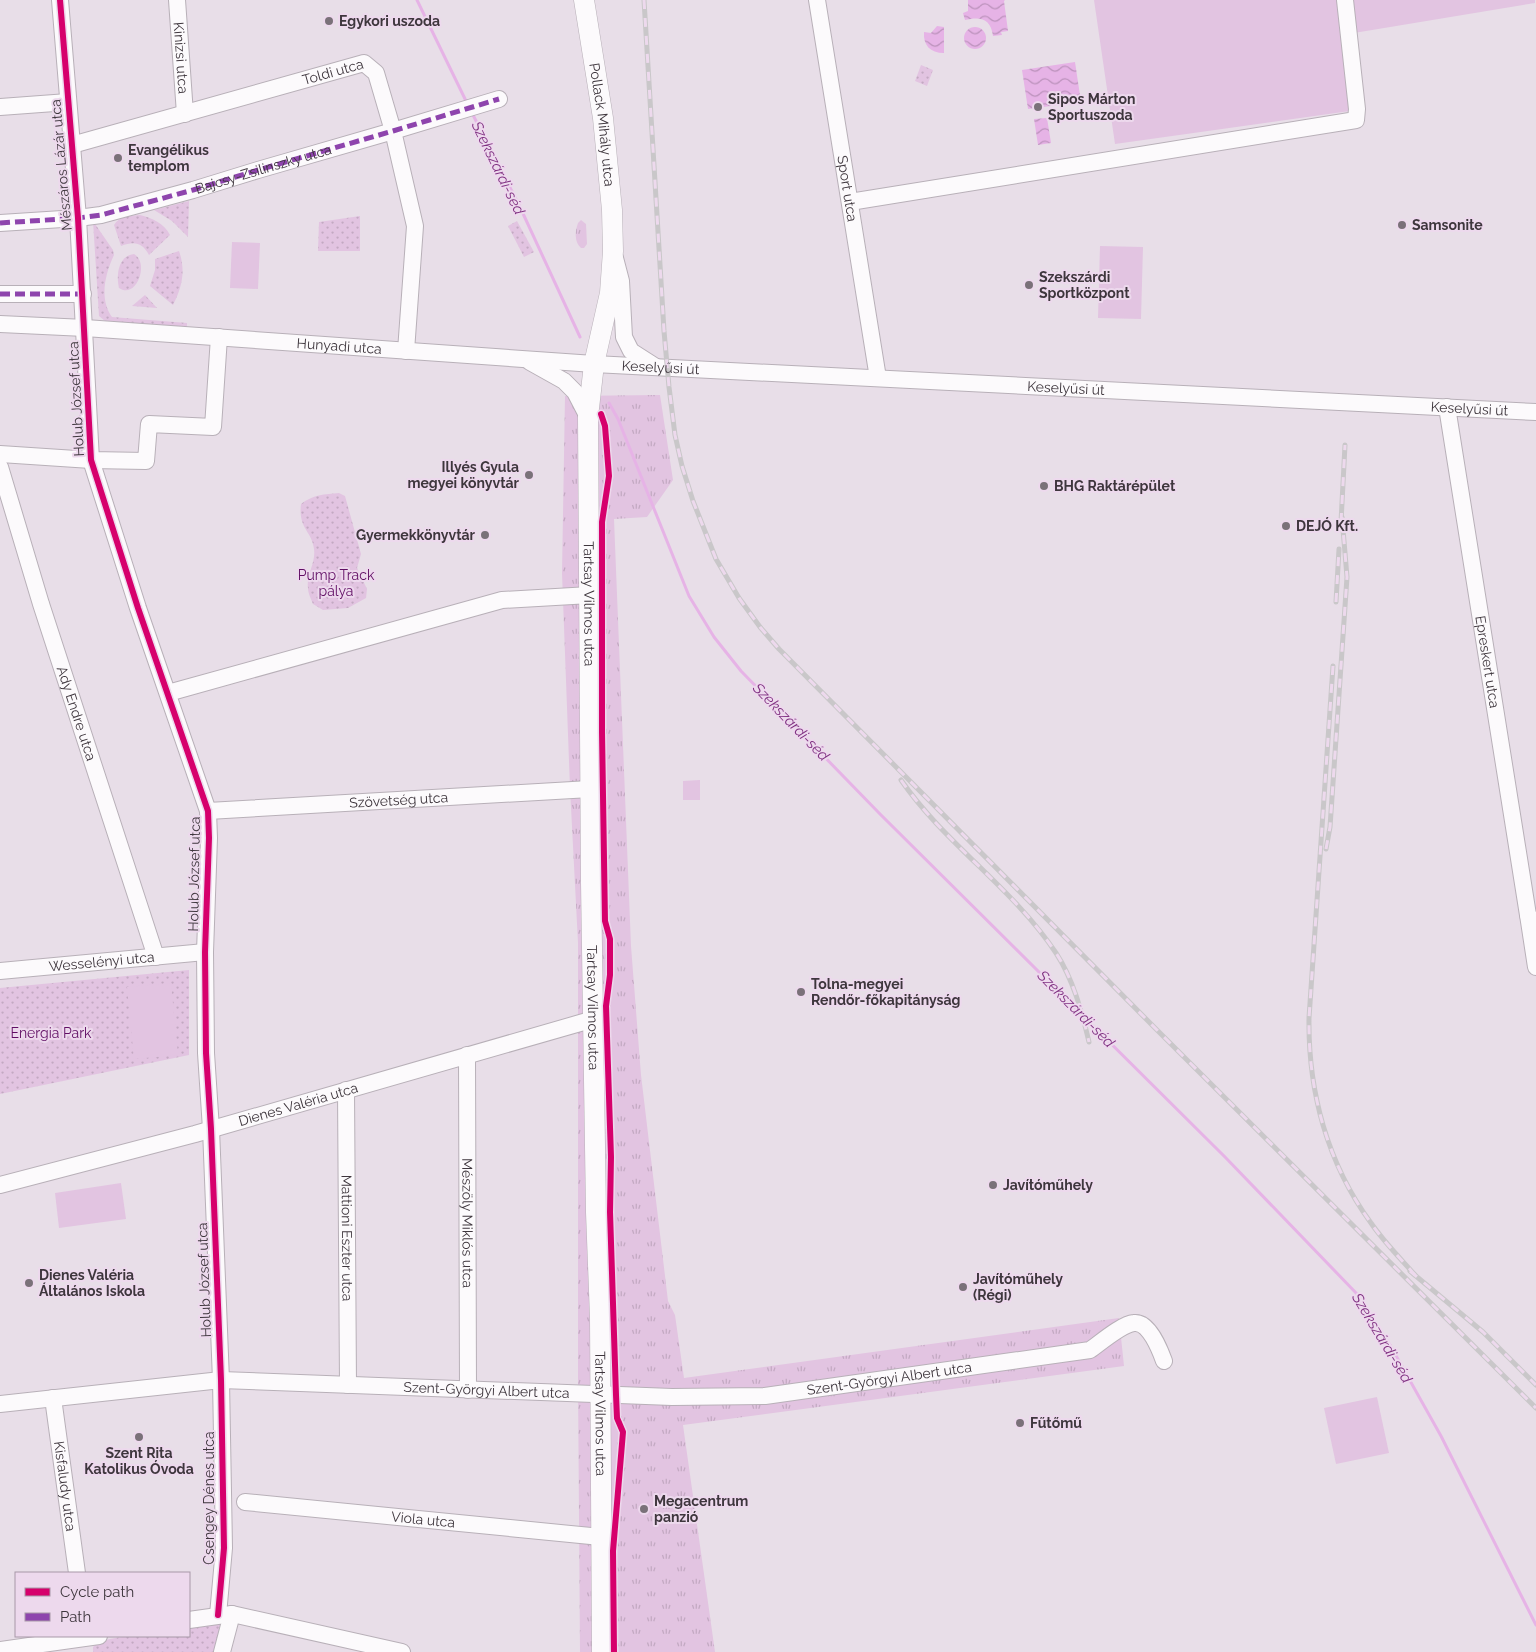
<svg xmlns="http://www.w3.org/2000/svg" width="1536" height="1652" font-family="Raleway,sans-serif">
<defs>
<pattern id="grass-tufts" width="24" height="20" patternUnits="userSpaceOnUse" patternTransform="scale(1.25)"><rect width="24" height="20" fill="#e2c4e1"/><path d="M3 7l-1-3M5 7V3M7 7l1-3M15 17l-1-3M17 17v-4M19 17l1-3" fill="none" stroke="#c3a9c2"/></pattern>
<pattern id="park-dots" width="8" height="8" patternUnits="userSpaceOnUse" patternTransform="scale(1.25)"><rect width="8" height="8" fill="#e2c4e1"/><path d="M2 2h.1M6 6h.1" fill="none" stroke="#c3a9c2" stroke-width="1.8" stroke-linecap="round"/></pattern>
<pattern id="water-waves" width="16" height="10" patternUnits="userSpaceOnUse" patternTransform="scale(1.25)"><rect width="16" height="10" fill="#e6b3e6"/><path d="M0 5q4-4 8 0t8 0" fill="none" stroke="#bc92bc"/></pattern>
</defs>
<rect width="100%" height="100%" fill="#e8dee8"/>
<!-- grass -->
<g fill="url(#grass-tufts)">
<path d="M581 220 586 224 587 244 584 248H581C574 242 575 231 578 223Z"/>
<polygon points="660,395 673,480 647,517 614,519 631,946 641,1075 668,1301 675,1315 684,1378 1119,1318 1124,1366 683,1425 715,1652 580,1652 578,1382 578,943 570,788 562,573 565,396"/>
</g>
<!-- park -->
<g fill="url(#park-dots)">
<polygon points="921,65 933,70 927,86 915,81"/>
<polygon points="189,201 188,237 172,221 154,210"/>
<path d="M140 215C152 218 164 223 170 235L149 255C142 242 134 241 121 246L114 225C119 216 131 216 140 215Z"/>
<polygon points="360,216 360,251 318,251 319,222"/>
<path d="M93 221 113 250 114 255C105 274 99 299 112 317L187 323V327L105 321 99 316Z"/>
<polygon points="517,221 534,252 524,257 508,226"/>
<path d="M179 251C186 271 182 287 173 305L150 286 155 270V259Z"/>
<path d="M134 254C150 263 136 300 119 288 116 275 118 256 134 254Z"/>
<polygon points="145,295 157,308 132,306"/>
<path d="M339 493 345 496 361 554 357 568 367 589 366 598 348 608 323 610 313 604C311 599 308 593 308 588 306 575 316 563 314 549 312 531 298 529 301 504 312 495 325 494 339 493Z"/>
<polygon points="189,970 189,1055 0,1094 0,988"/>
<path d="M222 1621 218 1652H93V1647C106 1632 168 1636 189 1636V1626Z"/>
</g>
<!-- garden -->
<g fill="#e2c4e1">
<polygon points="1094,0 1535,0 1535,3 1354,33 1364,109 1115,144"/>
<polygon points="232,242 260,243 258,289 230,288"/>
<polygon points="1100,246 1143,247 1141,319 1098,318"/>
<polygon points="700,780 700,800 683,800 683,781"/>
<polygon points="171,983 178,1055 134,1059 127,987"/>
<polygon points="121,1183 126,1219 59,1228 55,1193"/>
<polygon points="1377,1397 1389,1453 1336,1464 1324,1408"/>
</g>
<!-- water -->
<g fill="url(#water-waves)">
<path d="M968 0H1005L1004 1 1008 31 1001 32 1002 35 993 36C991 19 981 16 965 20L963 13 968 11Z"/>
<path d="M937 26 944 27V53C930 53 923 45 924 32L931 33Z"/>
<circle cx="975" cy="38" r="11"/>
<polygon points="1075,62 1081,102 1028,109 1022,70"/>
<polygon points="1047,118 1051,143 1038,145 1034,119"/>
</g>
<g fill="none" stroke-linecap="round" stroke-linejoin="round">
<!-- stream -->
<g stroke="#e6b3e6" stroke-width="3">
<polyline points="417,0 467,103"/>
<polyline points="472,113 520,207 580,337"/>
<polyline points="609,403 618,419 689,596 714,637 741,671 880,814 1225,1157 1358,1295 1390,1345 1441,1436 1536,1625"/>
</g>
<defs>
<g id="minor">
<polyline points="60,0 78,218 91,460 138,608 208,811 209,838 205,952 206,1053 211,1129 221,1380 224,1548 218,1615"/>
<path id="s1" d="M177 0 185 114"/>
<path id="s2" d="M817 0 878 378"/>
<polyline points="0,107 68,102"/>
<path id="s3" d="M72 145 364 63 376 73 393 131 415 226 406 351"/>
<polyline points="850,202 1356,120 1357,109 1345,0"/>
<polyline points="0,223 78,218 101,215 193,190 258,170 393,131 499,99"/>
<polyline points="615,258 621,281 624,337 631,351 656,367"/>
<polyline points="0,294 83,294"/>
<path id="s4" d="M0 324 85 328 594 364 1536 412"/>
<polyline points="530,362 564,381 575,392 588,417"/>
<path id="s5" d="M1447 407 1528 915 1536 925"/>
<polyline points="0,454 91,460 146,461 149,424 213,427 219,337"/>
<path id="s6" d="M0 467 41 604 156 957"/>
<polyline points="168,693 502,600 590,595"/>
<path id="s7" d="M208 811 590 789"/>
<polyline points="1528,915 1536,967"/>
<path id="s8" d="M0 971 205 952"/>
<path id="s9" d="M467 1055 468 1390"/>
<path id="s10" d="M346 1090 348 1385"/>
<path id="s11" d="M0 1185 195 1134 594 1019"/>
<path id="s12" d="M53 1398 77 1573"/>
<path id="s13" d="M0 1404 221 1380 672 1397 765 1396 1090 1350C1100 1343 1122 1324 1134 1323 1149 1321 1160 1350 1164 1361"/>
<path id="s14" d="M245 1502 601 1537"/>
<polyline points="189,1620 232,1614 402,1652"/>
<polyline points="0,1650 99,1636"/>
<polyline points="222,1652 232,1614"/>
</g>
<g id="major">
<path id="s15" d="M584 0 603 118 612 210 613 251 610 293 594 364 588 417 591 882 596 1212 600 1317 602 1652"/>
</g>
</defs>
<!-- minor casing -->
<use href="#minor" stroke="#b8b0b8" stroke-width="18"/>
<!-- major casing -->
<use href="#major" stroke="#b8b0b8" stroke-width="21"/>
<!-- minor -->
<use href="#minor" stroke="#fcfafc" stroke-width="16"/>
<!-- major -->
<use href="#major" stroke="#fcfafc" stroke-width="20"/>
<defs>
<g id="rail">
<polyline points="644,0 664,331 669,387 675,435 682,466 693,501 716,559 739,598 760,627 779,649 1158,1031 1536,1408"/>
<polyline points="1341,522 1345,445"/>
<polyline points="1336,602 1339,549"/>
<path d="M1333 666 1309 1018C1308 1091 1327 1163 1371 1223 1384 1242 1400 1258 1415 1275"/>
<path d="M901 780C945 844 1013 888 1056 953 1073 979 1082 1012 1089 1042"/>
<polyline points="1326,849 1330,827 1347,577 1342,517"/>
<polyline points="1410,1271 1483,1332 1536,1385"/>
</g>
</defs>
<!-- rail casing -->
<use href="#rail" stroke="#c9c7c9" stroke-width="5"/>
<!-- rail -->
<use href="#rail" stroke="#edd9ed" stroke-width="3" stroke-dasharray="9" stroke-linecap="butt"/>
<!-- quiet -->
<g stroke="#8e44ad" stroke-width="5" stroke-dasharray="10 5" stroke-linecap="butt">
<path id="s16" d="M0 223 78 218 101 215 193 190 258 170 393 131 499 99"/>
<polyline points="0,294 83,294"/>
</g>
<defs>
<g id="cycleway">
<polyline points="60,0 78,218 91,460 138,608 208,811 209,838 205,952 206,1053 211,1129 221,1380 224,1548 218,1615"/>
<polyline points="601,414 605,426 609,476 602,522 602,732 605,921 610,939 610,975 606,1006 611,1157 610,1212 616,1395 617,1418 623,1432 613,1551 614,1652"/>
</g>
</defs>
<!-- cycleway casing -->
<use href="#cycleway" stroke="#edd9ed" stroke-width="9"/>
<!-- cycleway -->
<use href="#cycleway" stroke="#d6006c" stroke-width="6"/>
</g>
<!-- markers -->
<g fill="#7a7179" stroke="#edd9ed" stroke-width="2">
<circle cx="329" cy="21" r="5"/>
<circle cx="1038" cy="107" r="5"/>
<circle cx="118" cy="158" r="5"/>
<circle cx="1402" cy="225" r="5"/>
<circle cx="1029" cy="285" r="5"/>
<circle cx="529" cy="475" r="5"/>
<circle cx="1044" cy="486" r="5"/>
<circle cx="1286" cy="526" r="5"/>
<circle cx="485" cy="535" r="5"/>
<circle cx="801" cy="992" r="5"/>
<circle cx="993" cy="1185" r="5"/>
<circle cx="29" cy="1283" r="5"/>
<circle cx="963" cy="1287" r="5"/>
<circle cx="1020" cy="1423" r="5"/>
<circle cx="139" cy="1437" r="5"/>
<circle cx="644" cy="1509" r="5"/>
</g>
<g text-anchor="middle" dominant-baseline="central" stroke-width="4" stroke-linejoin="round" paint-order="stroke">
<!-- poi labels -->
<g font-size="14" font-weight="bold" fill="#3e363d" stroke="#edd9ed" text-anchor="start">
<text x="339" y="21">Egykori uszoda</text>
<text x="1048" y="99">Sipos Márton<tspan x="1048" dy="16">Sportuszoda</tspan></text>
<text x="128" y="150">Evangélikus<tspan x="128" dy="16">templom</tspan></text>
<text x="1412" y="225">Samsonite</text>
<text x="1039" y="277">Szekszárdi<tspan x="1039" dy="16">Sportközpont</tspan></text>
<text x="519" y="467" text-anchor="end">Illyés Gyula<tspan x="519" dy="16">megyei könyvtár</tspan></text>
<text x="1054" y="486">BHG Raktárépület</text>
<text x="1296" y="526">DEJÓ Kft.</text>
<text x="475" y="535" text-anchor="end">Gyermekkönyvtár</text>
<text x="811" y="984">Tolna-megyei<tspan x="811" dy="16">Rendőr-főkapitányság</tspan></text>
<text x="1003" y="1185">Javítóműhely</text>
<text x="39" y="1275">Dienes Valéria<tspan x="39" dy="16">Általános Iskola</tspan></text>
<text x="973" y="1279">Javítóműhely<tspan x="973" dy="16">(Régi)</tspan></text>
<text x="1030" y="1423">Fűtőmű</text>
<text x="139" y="1453" text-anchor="middle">Szent Rita<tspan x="139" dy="16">Katolikus Óvoda</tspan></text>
<text x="654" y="1501">Megacentrum<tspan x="654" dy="16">panzió</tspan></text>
</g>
<!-- street labels -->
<g font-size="14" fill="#3e363d" stroke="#edd9ed">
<text stroke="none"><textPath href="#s1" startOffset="58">Kinizsi utca</textPath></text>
<text stroke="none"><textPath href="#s3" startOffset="271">Toldi utca</textPath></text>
<text stroke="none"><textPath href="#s15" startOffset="126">Pollack Mihály utca</textPath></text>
<text transform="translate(61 165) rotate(-95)">Mészáros Lázár utca</text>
<text stroke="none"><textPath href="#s16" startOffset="270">Bajcsy-Zsilinszky utca</textPath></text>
<text stroke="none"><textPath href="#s2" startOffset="191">Sport utca</textPath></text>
<text stroke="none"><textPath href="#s4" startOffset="340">Hunyadi utca</textPath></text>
<text stroke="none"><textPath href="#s4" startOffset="662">Keselyűsi út</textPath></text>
<text stroke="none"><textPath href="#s4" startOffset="1068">Keselyűsi út</textPath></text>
<text transform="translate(76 399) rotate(-93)">Holub József utca</text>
<text stroke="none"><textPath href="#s4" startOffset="1472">Keselyűsi út</textPath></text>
<text stroke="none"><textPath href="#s15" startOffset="608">Tartsay Vilmos utca</textPath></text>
<text stroke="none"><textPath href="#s5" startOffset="258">Epreskert utca</textPath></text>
<text stroke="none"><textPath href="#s6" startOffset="258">Ady Endre utca</textPath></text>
<text stroke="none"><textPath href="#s7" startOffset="191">Szövetség utca</textPath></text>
<text transform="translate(194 874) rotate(-89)">Holub József utca</text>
<text stroke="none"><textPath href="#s8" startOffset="102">Wesselényi utca</textPath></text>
<text stroke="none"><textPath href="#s15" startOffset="1012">Tartsay Vilmos utca</textPath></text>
<text stroke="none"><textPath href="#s11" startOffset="309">Dienes Valéria utca</textPath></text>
<text stroke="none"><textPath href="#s9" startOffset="168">Mészöly Miklós utca</textPath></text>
<text stroke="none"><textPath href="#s10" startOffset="148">Mattioni Eszter utca</textPath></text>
<text transform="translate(204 1280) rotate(-92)">Holub József utca</text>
<text stroke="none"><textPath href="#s13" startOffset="892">Szent-Györgyi Albert utca</textPath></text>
<text stroke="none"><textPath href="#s13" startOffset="488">Szent-Györgyi Albert utca</textPath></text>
<text stroke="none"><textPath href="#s15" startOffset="1418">Tartsay Vilmos utca</textPath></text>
<text stroke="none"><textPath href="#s12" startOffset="89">Kisfaludy utca</textPath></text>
<text transform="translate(209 1498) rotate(-90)">Csengey Dénes utca</text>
<text stroke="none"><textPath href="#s14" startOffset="179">Viola utca</textPath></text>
</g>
<!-- park labels -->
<g font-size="14" fill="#610e64" stroke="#edd9ed">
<text x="336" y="575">Pump Track<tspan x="336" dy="16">pálya</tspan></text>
<text x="51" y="1033">Energia Park</text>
</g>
<!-- water labels -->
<g font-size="15" font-style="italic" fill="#7f2f81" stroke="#edd9ed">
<text transform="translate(498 168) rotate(64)">Szekszárdi-séd</text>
<text transform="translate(791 722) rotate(46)">Szekszárdi-séd</text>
<text transform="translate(1076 1009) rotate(45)">Szekszárdi-séd</text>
<text transform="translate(1382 1338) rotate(59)">Szekszárdi-séd</text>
</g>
</g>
<!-- legend -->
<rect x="15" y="1572" width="175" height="65" fill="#edd9ed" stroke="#a798a7"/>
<rect x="25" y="1588" width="25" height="8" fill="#d6006c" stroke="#a798a7"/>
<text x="60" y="1597" font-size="15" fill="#3e363d">Cycle path</text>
<rect x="25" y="1613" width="25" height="8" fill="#8e44ad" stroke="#a798a7"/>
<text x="60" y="1622" font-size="15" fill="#3e363d">Path</text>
</svg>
